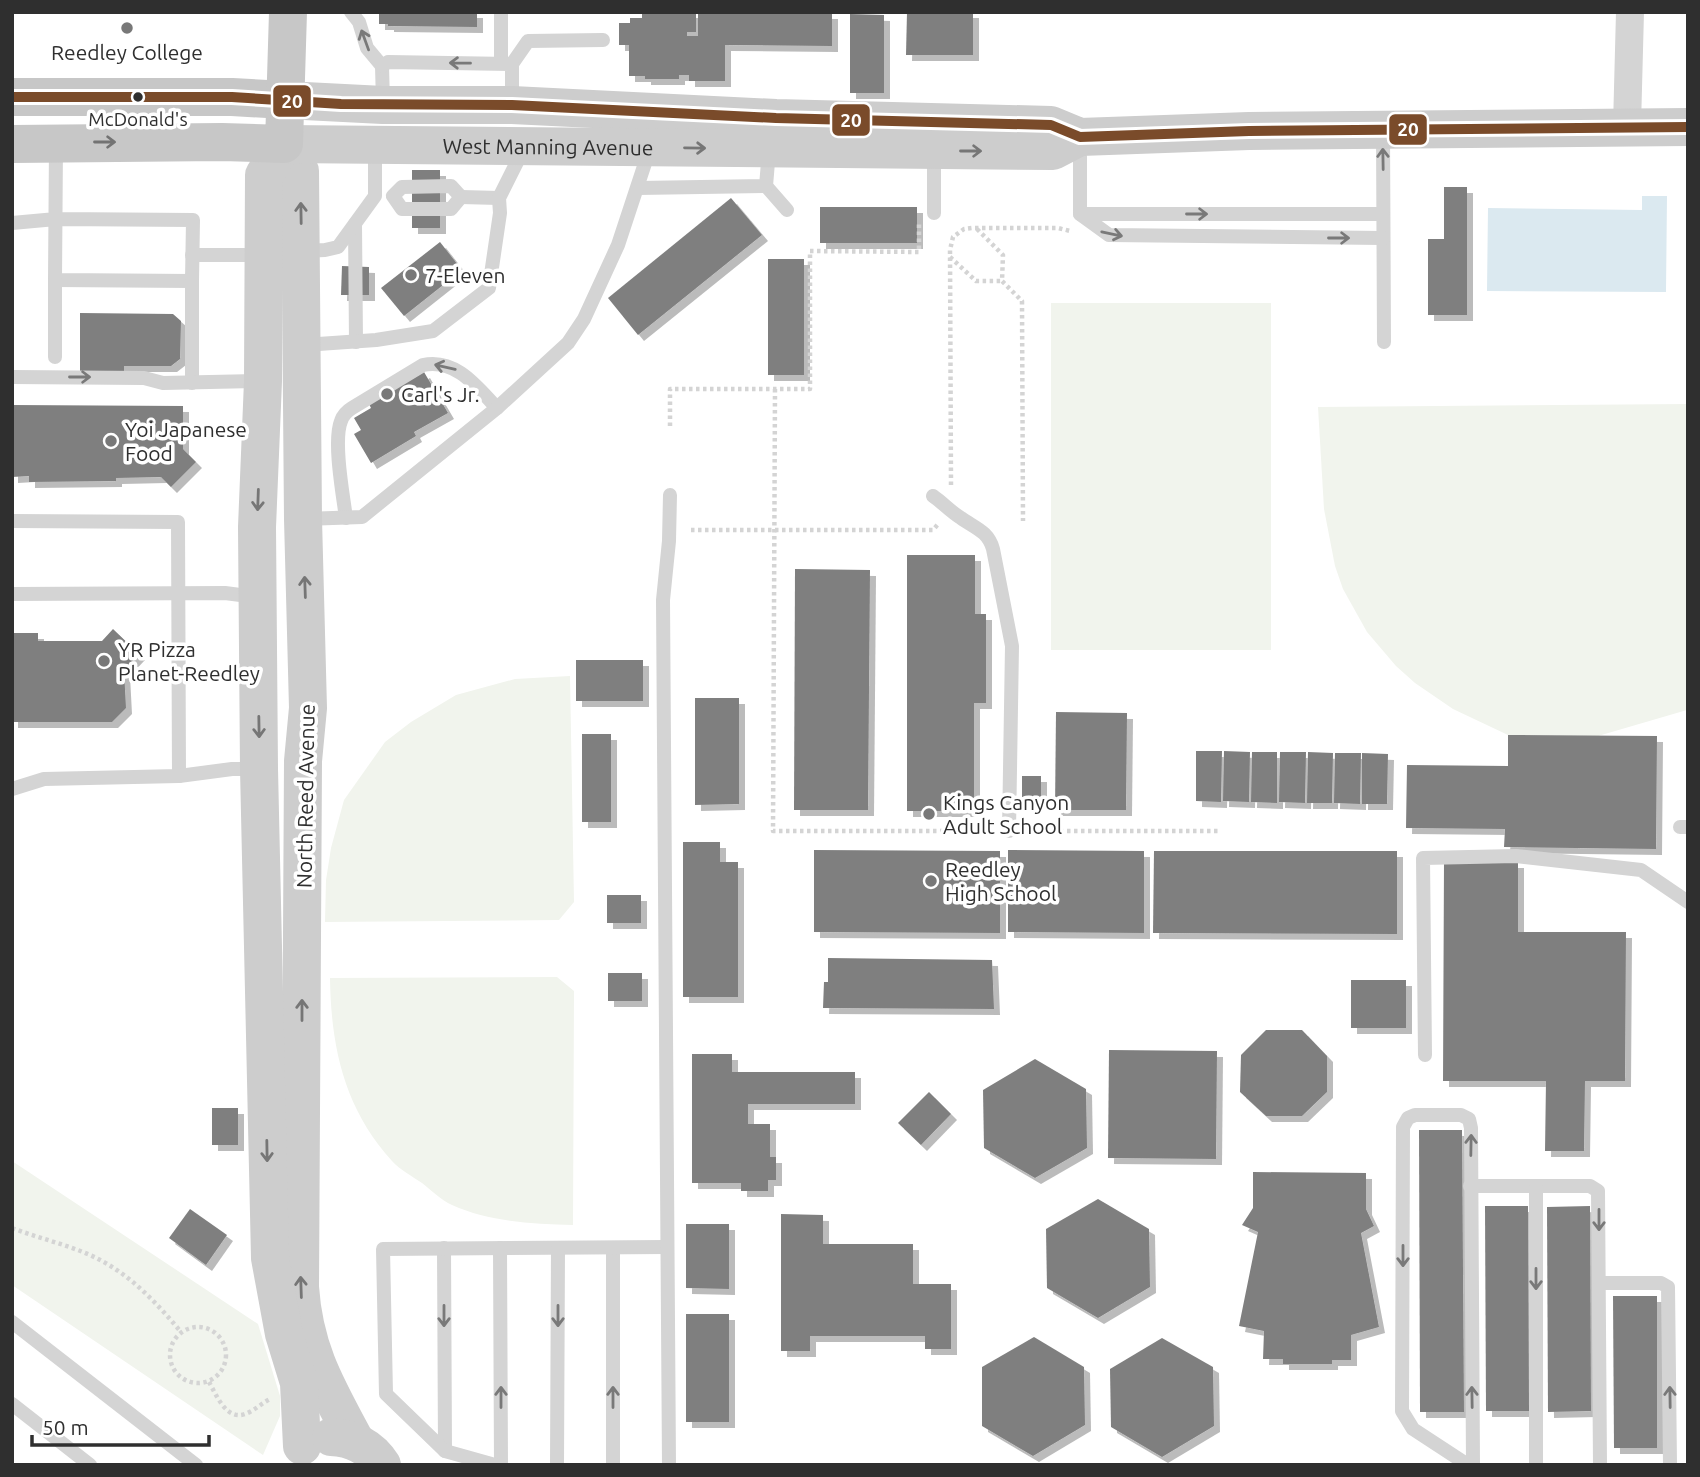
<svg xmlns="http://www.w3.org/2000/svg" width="1700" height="1477" font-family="Ubuntu,sans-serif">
<defs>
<filter id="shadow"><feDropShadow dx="6" dy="6" stdDeviation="0" flood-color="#0004"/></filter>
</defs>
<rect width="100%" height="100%" fill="#fff"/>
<!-- green -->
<g fill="#f1f4ed">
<rect x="1051" y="303" width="220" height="347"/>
<polygon points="1688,404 1687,710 1598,736 1508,735 1453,709 1415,683 1396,666 1367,632 1343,589 1335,566 1324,509 1318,407"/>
<polygon points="570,676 574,902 559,920 325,922 326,880 331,848 344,800 385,742 411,722 456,695 515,679"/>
<path d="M557 977 574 991 573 1225C533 1224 490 1222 452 1205 441 1200 431 1190 422 1183 412 1176 400 1170 392 1161 344 1108 331 1047 330 978Z"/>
<polygon points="12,1161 258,1324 280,1396 280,1416 263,1455 12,1285"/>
</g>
<!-- water -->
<polygon fill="#dbe9f0" points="1642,196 1667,196 1666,292 1487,291 1488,208 1642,210"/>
<!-- building -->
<g fill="#7f7f7f" filter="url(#shadow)">
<polygon points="379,12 477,12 477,27 388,26 388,24 379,24"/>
<polygon points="642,12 696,12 696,32 687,32 687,36 698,36 698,12 832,13 832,46 725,45 725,81 689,81 689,75 679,75 679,79 645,79 645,76 629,76 629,45 619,45 619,23 630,23 630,18 642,18"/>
<polygon points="907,12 973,12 973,55 906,55"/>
<polygon points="850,14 884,15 884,93 850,93"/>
<rect x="412" y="170" width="28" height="58"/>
<polygon points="1444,187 1467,187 1467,315 1428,315 1428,239 1444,239"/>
<polygon points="731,198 762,235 638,335 608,298"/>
<rect x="820" y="207" width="97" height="36"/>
<polygon points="440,242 462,270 404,316 381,288"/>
<rect x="768" y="259" width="36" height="116"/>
<polygon points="342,266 369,267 369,295 341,295"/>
<polygon points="80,313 173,314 181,321 180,359 171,366 124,366 124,372 80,372"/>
<polygon points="424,372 448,413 414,432 416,436 371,463 354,434 361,430 354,418 371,408 369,404"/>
<polygon points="12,405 183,406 183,449 196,462 171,487 161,477 116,478 116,481 29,482 29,476 12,477"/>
<polygon points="907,555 975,555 975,614 986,614 986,703 974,703 974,811 907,811"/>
<polygon points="795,569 870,570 868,810 794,810"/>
<polygon points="113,629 139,654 124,670 126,708 112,722 12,722 12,633 38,633 38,641 102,641"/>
<rect x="576" y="660" width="67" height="41"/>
<polygon points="695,698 739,698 739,804 695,805"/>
<polygon points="1056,712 1127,713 1126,810 1055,810"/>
<rect x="582" y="734" width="29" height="88"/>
<polygon points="1508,735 1657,736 1656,849 1504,847 1505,829 1406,828 1407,765 1508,766"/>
<polygon points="1196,751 1222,751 1221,802 1196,801"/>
<polygon points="1224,751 1250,752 1249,802 1223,801"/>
<polygon points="1252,752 1277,752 1277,803 1251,802"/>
<polygon points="1280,752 1306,752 1305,803 1279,802"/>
<polygon points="1308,752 1333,753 1332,803 1307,803"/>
<polygon points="1335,753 1361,753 1360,804 1334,803"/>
<polygon points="1362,753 1388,754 1387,804 1362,804"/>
<rect x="1022" y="776" width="19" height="26"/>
<polygon points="683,842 720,842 720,862 738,862 738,997 683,997"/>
<polygon points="814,850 1000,851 1000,933 814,932"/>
<polygon points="1008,850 1144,851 1144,933 1008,932"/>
<polygon points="1154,851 1397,851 1397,934 1153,933"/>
<polygon points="1444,862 1518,862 1518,932 1626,932 1625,1081 1585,1081 1584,1151 1545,1151 1546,1081 1443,1081"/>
<rect x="607" y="895" width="34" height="28"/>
<polygon points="828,958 992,960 994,1009 823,1008 824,982 828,982"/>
<rect x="608" y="973" width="34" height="28"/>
<rect x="1351" y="980" width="55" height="48"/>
<polygon points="1266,1030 1302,1030 1327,1056 1327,1092 1302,1116 1266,1116 1240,1092 1241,1055"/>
<polygon points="1109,1050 1217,1051 1216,1159 1108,1158"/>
<polygon points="692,1054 732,1054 732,1072 855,1072 855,1104 748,1104 748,1124 770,1124 770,1157 776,1157 776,1180 768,1180 768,1191 741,1191 741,1183 692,1183"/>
<polygon points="1035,1059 1086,1089 1087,1148 1035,1178 984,1148 983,1090"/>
<polygon points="929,1092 951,1114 921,1145 898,1123"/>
<rect x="212" y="1108" width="26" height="37"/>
<polygon points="1419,1130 1462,1130 1464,1412 1420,1412"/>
<polygon points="1253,1172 1366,1173 1366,1209 1374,1226 1361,1233 1379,1327 1351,1335 1351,1360 1332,1360 1332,1364 1283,1364 1283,1359 1263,1359 1264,1331 1239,1326 1258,1232 1242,1225 1253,1208"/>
<polygon points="1098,1199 1149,1229 1150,1287 1098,1318 1047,1288 1046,1229"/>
<polygon points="1485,1206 1528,1206 1529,1411 1486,1411"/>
<polygon points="1590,1206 1591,1411 1548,1412 1547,1207"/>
<polygon points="190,1209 227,1235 206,1265 169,1238"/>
<polygon points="781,1214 823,1215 823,1244 913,1244 913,1284 951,1284 951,1349 925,1349 925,1336 810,1336 810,1351 781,1351"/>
<polygon points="686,1224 729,1224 729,1289 686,1288"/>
<polygon points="1613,1296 1657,1296 1657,1448 1614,1448"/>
<rect x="686" y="1314" width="43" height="108"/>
<polygon points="1034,1337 1084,1367 1085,1425 1033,1456 982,1426 982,1367"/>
<polygon points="1162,1338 1213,1367 1214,1426 1162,1457 1111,1427 1110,1369"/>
</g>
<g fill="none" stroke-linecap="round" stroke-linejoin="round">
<!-- path -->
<g stroke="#d4d4d4" stroke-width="4.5" stroke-dasharray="3.5 3.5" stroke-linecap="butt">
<polyline points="977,229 1003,255 1002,281 1022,301 1023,521"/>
<polyline points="950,257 976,281 1002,281"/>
<polyline points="775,389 773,831 991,831"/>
<polyline points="670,426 670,389 810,389 810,251 919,252 919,222"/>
<polyline points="951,485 950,250 953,237 964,229 972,228 1058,228 1070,231"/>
<polyline points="691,530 933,530 939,523"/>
<polyline points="1025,831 1219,831"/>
<path d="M12 1228C38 1238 65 1244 90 1255 128 1272 155 1301 181 1332"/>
<circle cx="198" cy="1355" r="28"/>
<path d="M209 1382C216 1394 226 1421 245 1414 254 1411 262 1403 270 1399"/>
</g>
<!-- lane -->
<g stroke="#d4d4d4" stroke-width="14">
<polyline points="351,12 359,22 367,48 382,66 383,102"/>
<polyline points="501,63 501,12"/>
<polyline points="512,64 528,41 603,40"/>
<polyline points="382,66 388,62 512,64 512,104"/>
<polyline points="1383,131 1384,342"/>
<polyline points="1080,141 1080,214 1109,235 1383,238"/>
<polyline points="934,151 934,213"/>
<polygon points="451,186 461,197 451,209 402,209 393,196 402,187"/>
<polyline points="766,186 787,210"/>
<polyline points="638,188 766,186 769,150"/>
<polyline points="461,197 499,198"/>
<polyline points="1080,214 1383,214"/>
<polyline points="12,223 56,219 193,220 192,281 55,280 56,144"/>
<polyline points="355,224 356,342"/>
<polyline points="303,251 325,250 338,247 375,196 375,147"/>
<polyline points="192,255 261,255"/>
<polyline points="55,280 55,357"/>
<polyline points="192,281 192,383"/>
<polyline points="304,345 376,340 433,331 489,288 500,213 499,198 524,148"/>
<polyline points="12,377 144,378 163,383 262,381"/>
<path d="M933 496C943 503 951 512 961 518 975 528 988 531 993 549L1012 646 1009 831"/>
<path d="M346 518C343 495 333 441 341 421 343 415 347 411 352 408L423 365C456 358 477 387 497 408"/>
<polyline points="304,519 362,517 497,408 568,343 584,319 618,245 650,148"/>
<polyline points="12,521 178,522 179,776"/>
<polyline points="12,594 225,593 256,597"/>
<polyline points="12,789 44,779 179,776 232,769 257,769"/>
<polyline points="1680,827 1688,827"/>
<polyline points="1425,1055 1423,858 1516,856 1641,870 1688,902"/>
<polyline points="1470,1186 1590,1186 1598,1191 1600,1465"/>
<polyline points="1536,1187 1536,1465"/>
<polyline points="444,1248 445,1451"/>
<polyline points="500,1248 501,1465"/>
<polyline points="613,1248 613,1465"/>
<polyline points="1600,1283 1661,1283 1668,1287 1670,1465"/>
<polyline points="12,1322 196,1465"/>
<polyline points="12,1404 90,1465"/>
<polyline points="495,1465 445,1451 386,1394 383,1249 667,1247"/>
<polyline points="557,1465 558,1248"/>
<polyline points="669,1465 663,600 669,541 670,495"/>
<polyline points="1468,1465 1413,1429 1402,1411 1403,1127 1408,1118 1415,1115 1461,1115 1469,1119 1471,1128 1473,1465"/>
</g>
<!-- street -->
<polyline stroke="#d4d4d4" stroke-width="28" points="1627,126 1630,12"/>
<!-- secondary -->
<g stroke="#cdcdcd" stroke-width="38">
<polyline points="285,100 383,105 512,105 776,118 1051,125 1080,137 1249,131 1688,127"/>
<path d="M284 144 300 171 303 519 308 708 303 761 300 1287C304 1350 327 1388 356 1442"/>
<polyline points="284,144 264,175 263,381 257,527 259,769 270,1258 284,1334 299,1383 302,1446"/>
<path id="s1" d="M284 144 1053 151 1080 137"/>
<path d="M331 1437C353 1438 371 1447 382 1465"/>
</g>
<!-- primary -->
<g stroke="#c7c7c7" stroke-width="38">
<polyline points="12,97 232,97 285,100"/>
<polyline points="12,144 222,142 284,144 288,12"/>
</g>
<defs>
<polyline id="bus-1" points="12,97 232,97 341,104 512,105 776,118 1051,125 1080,137 1249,131 1688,127"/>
</defs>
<!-- bus-1 casing -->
<use href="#bus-1" stroke="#fff" stroke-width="16"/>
<!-- bus-1 -->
<use href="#bus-1" stroke="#7a4b2a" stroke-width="10"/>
</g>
<!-- one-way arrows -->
<defs><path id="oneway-shaft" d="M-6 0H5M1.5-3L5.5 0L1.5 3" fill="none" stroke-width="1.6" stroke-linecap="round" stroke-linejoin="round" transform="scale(1.75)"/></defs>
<g stroke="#797979">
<use href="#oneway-shaft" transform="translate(365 40) rotate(-110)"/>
<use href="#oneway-shaft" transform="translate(460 63) rotate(-179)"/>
<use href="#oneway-shaft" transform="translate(1383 159) rotate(-91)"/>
<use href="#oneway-shaft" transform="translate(1197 214)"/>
<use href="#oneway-shaft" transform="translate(1112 234) rotate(12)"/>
<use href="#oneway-shaft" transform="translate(1339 238)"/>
<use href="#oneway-shaft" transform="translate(445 367) rotate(-167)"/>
<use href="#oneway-shaft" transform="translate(80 377)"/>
<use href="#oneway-shaft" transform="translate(1471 1145) rotate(-89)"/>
<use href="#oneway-shaft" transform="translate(1599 1220) rotate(90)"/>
<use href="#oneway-shaft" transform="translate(1403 1256) rotate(90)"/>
<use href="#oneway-shaft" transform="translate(1536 1279) rotate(90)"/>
<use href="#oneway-shaft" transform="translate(444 1316) rotate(90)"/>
<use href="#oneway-shaft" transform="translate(558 1316) rotate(90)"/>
<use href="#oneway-shaft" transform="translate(501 1397) rotate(-90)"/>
<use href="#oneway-shaft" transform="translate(613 1397) rotate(-90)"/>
<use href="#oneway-shaft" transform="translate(1472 1397) rotate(-91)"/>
<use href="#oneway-shaft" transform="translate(1670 1397) rotate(-91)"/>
</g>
<use stroke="#737373" href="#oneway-shaft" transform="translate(105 142)"/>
<g stroke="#767676">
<use href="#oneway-shaft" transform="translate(695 148) rotate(1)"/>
<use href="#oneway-shaft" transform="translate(971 151)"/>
<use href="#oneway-shaft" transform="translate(301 213) rotate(-91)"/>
<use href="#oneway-shaft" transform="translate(258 500) rotate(92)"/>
<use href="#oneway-shaft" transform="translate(305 587) rotate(-92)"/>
<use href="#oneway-shaft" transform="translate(259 727) rotate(89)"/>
<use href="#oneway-shaft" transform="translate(302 1010) rotate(-90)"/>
<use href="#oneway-shaft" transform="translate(267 1151) rotate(89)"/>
<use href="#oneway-shaft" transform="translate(301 1287) rotate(-92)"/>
</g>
<!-- markers -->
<g fill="#787878" stroke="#fff" stroke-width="2.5">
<circle cx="127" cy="28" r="7"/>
<circle cx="411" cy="275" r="7"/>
<circle cx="387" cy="394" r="7"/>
<circle cx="111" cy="441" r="7"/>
<circle cx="104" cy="661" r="7"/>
<circle cx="929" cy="814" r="7"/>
<circle cx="931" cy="881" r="7"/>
</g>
<circle fill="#2f2f2f" stroke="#fff" stroke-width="2.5" cx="138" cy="97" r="6"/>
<g text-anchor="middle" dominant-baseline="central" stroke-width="7" stroke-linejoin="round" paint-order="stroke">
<!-- bus labels -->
<g font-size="19" fill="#2f2f2f" stroke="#fff">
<text x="138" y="119">McDonald's</text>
</g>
<!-- poi labels -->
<g font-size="21" fill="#2f2f2f" stroke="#fff" text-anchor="start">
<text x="127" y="52" text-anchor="middle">Reedley College</text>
<text x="425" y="275">7-Eleven</text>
<text x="401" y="394">Carl's Jr.</text>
<text x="125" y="429">Yoi Japanese<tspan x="125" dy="24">Food</tspan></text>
<text x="118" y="649">YR Pizza<tspan x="118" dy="24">Planet-Reedley</tspan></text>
<text x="943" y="802">Kings Canyon<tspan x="943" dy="24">Adult School</tspan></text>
<text x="945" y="869">Reedley<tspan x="945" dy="24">High School</tspan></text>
</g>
<!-- street labels -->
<g font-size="21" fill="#2f2f2f" stroke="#fff">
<text stroke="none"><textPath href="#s1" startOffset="264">West Manning Avenue</textPath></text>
<text transform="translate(305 796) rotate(-89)">North Reed Avenue</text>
</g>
</g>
<g stroke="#fff" stroke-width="2.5">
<rect x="272" y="84" width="40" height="34" rx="7" fill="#7a4b2a"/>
<rect x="831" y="103" width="40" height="34" rx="7" fill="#7a4b2a"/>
<rect x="1388" y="113" width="40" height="33" rx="7" fill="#7a4b2a"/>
</g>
<g font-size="19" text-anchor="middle" font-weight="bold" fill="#fff">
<text x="292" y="108">20</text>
<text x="851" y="127">20</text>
<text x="1408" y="136">20</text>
</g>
<!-- border -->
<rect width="1700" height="1477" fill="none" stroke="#2f2f2f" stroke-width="28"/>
<!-- scale -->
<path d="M32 1435v10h177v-10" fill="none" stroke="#2f2f2f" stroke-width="3.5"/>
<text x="42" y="1435" font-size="21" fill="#2f2f2f" stroke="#ffffff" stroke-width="5" paint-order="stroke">50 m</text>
</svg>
